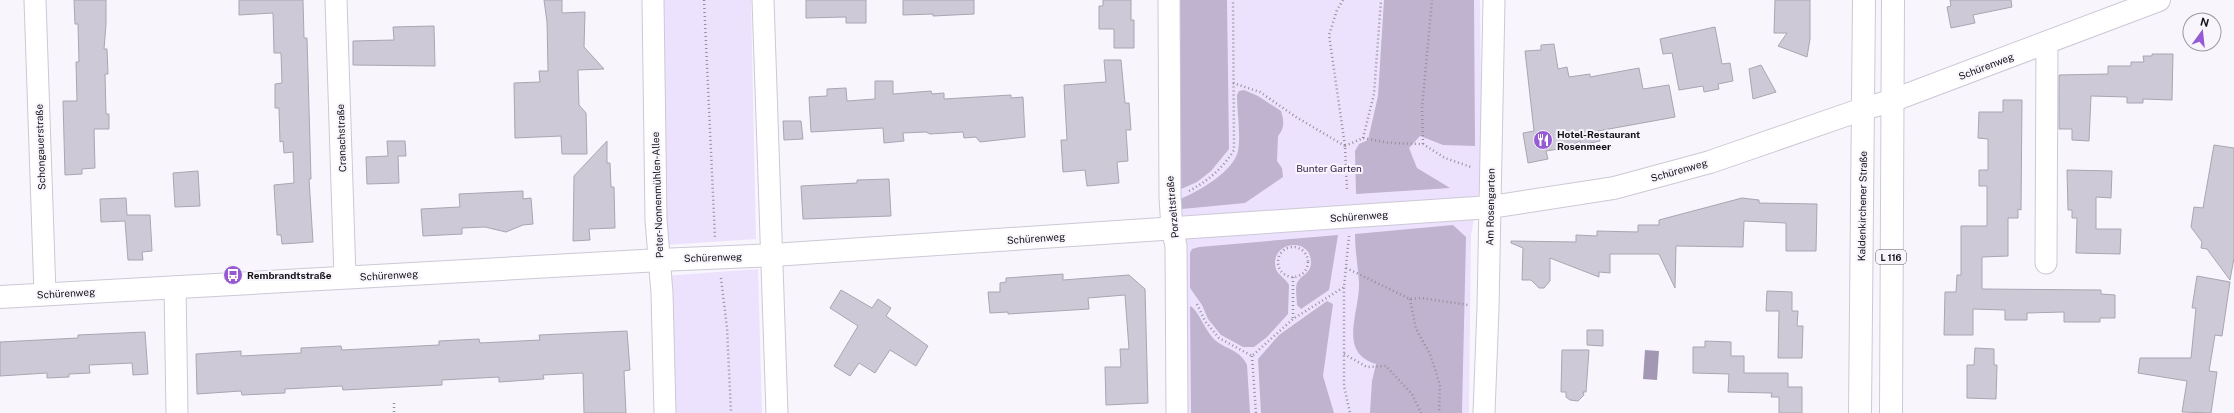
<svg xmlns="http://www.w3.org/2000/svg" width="2234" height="413" font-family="'Public Sans',sans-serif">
<rect width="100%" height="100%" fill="#f8f5fd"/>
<!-- green -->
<g fill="#ede2fe">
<polygon points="659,0 751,0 756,239 667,245"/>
<polygon points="1176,0 1480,0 1482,178 1471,235 1469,413 1187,413 1187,248 1176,201"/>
<polygon points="758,269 762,413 668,413 664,276"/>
</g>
<!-- forest -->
<g fill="#bfb3d0">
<polygon points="1180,0 1227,0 1229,149 1211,171 1197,182 1179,190"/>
<polygon points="1384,0 1474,0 1475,146 1443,145 1420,136 1409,148 1417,168 1450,188 1356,194 1355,151 1359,144 1368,140 1378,96"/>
<path d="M1244 90 1258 96 1281 111C1284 121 1285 128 1278 136L1277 161 1282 168 1283 177 1245 203 1182 209 1180 199C1198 192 1234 171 1238 151 1241 136 1237 111 1237 95L1239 91Z"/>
<path d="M1453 225 1466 237 1462 413H1370L1372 381 1376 364C1337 352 1360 312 1359 283 1358 267 1355 250 1355 234Z"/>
<path d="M1338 235 1329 290 1301 309 1297 305C1297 299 1295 289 1297 283 1301 275 1312 273 1311 261 1309 235 1268 243 1276 269 1278 275 1286 279 1289 285L1288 314 1267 337 1254 347H1243L1221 335 1208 319 1202 305 1190 288V253L1192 249 1199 247Z"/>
<polygon points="1327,301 1333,304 1323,376 1334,413 1261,413 1258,359 1279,335"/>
<path d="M1190 306C1198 309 1206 333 1216 341 1228 350 1240 350 1247 365L1250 413H1191Z"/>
</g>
<!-- water -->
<polygon fill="#a397b4" points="1645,350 1659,351 1657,380 1643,379"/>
<!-- building -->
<g fill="#cec9d6" stroke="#aaa5b2">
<polygon points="74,0 106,0 106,24 104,49 107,49 108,74 105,74 106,114 109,114 109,129 94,129 95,168 82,169 82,174 65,175 63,101 77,101 76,62 79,62 78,24 75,24"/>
<polygon points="239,0 303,0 304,38 307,38 311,179 309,179 313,242 282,244 281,235 277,235 274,185 294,183 293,152 284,153 283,141 280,142 279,108 275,108 275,84 282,83 281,53 274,53 273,13 239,15"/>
<polygon points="544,0 562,0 562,13 585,12 584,47 604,69 578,70 579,105 586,113 587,154 562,154 561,136 515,138 514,83 540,82 539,71 548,71 547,22"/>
<polygon points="806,0 866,0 866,23 846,23 846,17 806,18"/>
<polygon points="903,0 974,0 974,14 933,16 933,14 903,15"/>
<polygon points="1103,0 1131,0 1131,20 1134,20 1134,48 1114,48 1114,29 1099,29 1099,6 1103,6"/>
<polygon points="1775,0 1810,0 1810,39 1807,57 1778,46 1787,33 1774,33"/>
<polygon points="1950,0 2011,0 2012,7 1973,15 1975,23 1951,28 1947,7 1951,6"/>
<polygon points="434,26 435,66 353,65 353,41 394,40 393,27"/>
<polygon points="1715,27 1722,64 1730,63 1733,81 1718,84 1719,89 1704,92 1703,86 1679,90 1672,53 1663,54 1660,39"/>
<polygon points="1554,44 1558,69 1567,67 1569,77 1590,74 1590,77 1639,68 1643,89 1669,85 1675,117 1598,131 1600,141 1581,145 1580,141 1565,148 1546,151 1548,159 1528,163 1523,133 1534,131 1525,51 1541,50 1541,45"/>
<polygon points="2152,54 2173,54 2172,100 2143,99 2143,103 2127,103 2127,97 2091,96 2089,141 2072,140 2072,129 2059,129 2059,75 2108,74 2108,66 2131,66 2131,62 2144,62 2143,56 2152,56"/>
<polygon points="1104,60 1121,60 1125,103 1129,103 1131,130 1126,130 1128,161 1117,162 1119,183 1087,186 1085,170 1063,172 1061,140 1067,140 1064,85 1106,82"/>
<polygon points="1761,65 1776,92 1753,99 1749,69"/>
<polygon points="875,81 893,81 893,94 931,91 932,94 944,93 944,99 1011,95 1011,98 1023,97 1025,137 980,142 976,137 964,138 963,132 930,134 926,132 903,133 904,141 884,143 883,128 811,132 809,97 827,96 827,89 846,88 847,101 875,99"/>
<polygon points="2003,100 2022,100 2021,210 2018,209 2018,218 2008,218 2008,256 1982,257 1982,289 2101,290 2101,294 2115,295 2115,318 2100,318 2100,322 2064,322 2064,312 2027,313 2027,320 2005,320 2005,310 1973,309 1973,335 1944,335 1945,292 1956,292 1957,275 1961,275 1961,226 1987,226 1987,186 1979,186 1979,170 1988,170 1988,139 1978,138 1979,112 2003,112"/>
<polygon points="783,121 801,121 803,139 784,140"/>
<polygon points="387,141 405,141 406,156 398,156 399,183 367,184 366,157 388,156"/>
<polygon points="607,141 607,163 610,163 611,187 614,187 615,228 589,229 590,240 573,241 574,176"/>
<polygon points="2214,145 2234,148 2234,258 2230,280 2207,249 2201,248 2202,242 2191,227 2194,207 2203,208"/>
<polygon points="2067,170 2112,171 2111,198 2096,197 2096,229 2121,229 2120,254 2076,253 2077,218 2072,218 2072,210 2068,210"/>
<polygon points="198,171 200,206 175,207 173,173"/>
<polygon points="889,179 891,216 803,219 801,186 857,183 857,180"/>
<polygon points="523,191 523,199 531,198 533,224 523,225 506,232 485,227 462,228 462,234 423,236 421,209 460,207 459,194"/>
<polygon points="126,198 127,215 150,215 152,251 142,252 143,260 128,260 125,221 101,222 100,199"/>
<polygon points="1742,198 1759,200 1759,203 1817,204 1816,251 1786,251 1786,223 1744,221 1743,247 1676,246 1675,288 1659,254 1610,254 1610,273 1599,272 1599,277 1550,258 1550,281 1544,288 1539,288 1531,280 1522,280 1523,248 1511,243 1511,241 1576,242 1576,235 1597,236 1597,231 1638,232 1638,225 1659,225 1659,220"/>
<polygon points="1063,274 1063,280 1129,275 1145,289 1148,403 1106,405 1105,367 1121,367 1120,349 1129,349 1125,295 1088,298 1089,309 1008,314 1008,312 990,313 988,292 1000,292 1000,283 1006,282 1006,278"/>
<polygon points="2197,276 2230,282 2222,336 2215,335 2209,371 2217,372 2211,413 2182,412 2187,381 2138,373 2140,358 2191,358 2196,308 2192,308"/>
<polygon points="841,290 872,308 878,299 891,308 886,316 928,346 916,366 890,350 875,373 859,363 850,376 834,366 858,326 830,308"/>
<polygon points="1767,291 1792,292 1792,311 1798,311 1797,326 1803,326 1802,358 1778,358 1779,311 1766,311"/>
<polygon points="1587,330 1603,330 1603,346 1587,345"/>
<polygon points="627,331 630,370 624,371 626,413 584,413 583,373 543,375 544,379 499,382 499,377 442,380 442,385 343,390 342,386 285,389 285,393 242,395 241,391 197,394 196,354 241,351 241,356 301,353 301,348 341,346 342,350 439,345 439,341 479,339 480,343 540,340 539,335"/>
<polygon points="145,332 148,374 133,375 132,363 89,365 90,373 69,374 69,377 47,378 47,373 0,376 0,342 78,338 78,335"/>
<polygon points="1705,341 1731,342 1731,356 1744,356 1744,373 1788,373 1788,387 1802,387 1802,413 1779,413 1779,397 1771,397 1772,393 1728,392 1729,374 1693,373 1693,347 1705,347"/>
<polygon points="1975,348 1994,349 1994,365 1997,365 1996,399 1967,398 1967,365 1974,365"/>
<polygon points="1562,350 1589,350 1586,392 1583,392 1584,395 1578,401 1570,400 1566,397 1566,392 1561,392"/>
</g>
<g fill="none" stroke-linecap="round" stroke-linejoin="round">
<defs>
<g id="street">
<polyline points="35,0 45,294"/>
<polyline points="336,0 345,277"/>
<polyline points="653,0 656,220 662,293 665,413"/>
<polyline points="763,0 777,413"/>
<polyline points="1169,0 1170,197 1172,229 1176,246 1177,413"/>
<polyline points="2046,263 2047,42"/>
<polyline points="175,287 177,413"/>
<polyline points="1484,413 1488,308 1494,0"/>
</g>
<polyline id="secondary" points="0,297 660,260 773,255 1491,207 1614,188 1710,162 1863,109 1891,101 2159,0"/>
<g id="primary">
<polyline points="1860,413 1864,0"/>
<polyline points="1891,413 1893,0"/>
</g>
</defs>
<!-- street casing -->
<use href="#street" stroke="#cdc8d5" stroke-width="23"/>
<!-- secondary casing -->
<use href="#secondary" stroke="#cdc8d5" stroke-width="24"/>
<!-- primary casing -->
<use href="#primary" stroke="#cdc8d5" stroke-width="24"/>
<!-- path -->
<g stroke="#939197" stroke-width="2.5" stroke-dasharray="1 3" stroke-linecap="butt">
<polyline points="704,0 715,238"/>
<polyline points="1343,0 1337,10 1329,35 1345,146 1347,190"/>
<polyline points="1233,83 1260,92 1296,117 1345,146"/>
<polyline points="1363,138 1374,94 1381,0"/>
<polyline points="1423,144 1422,108 1432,0"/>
<polyline points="1345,146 1363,138 1389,143 1423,144 1445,158 1471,167"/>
<path d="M1189 191C1208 181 1223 168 1234 150L1233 0"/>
<polyline points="1349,236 1344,287 1344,386 1350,413"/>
<circle cx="1293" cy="262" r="15"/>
<polyline points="1346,268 1410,299 1421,298 1468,305"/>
<polyline points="1293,277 1293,319"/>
<polyline points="721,278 727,328 731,413"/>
<polyline points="1410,299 1416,329 1430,354 1440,385 1439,413"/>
<polyline points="1197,304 1205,321 1219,338 1252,356 1293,319 1344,287"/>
<polyline points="1344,354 1367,367 1386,366 1412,394 1421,413"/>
<polyline points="1252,356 1256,413"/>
<polyline points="394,403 394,413"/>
</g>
<!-- street -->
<use href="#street" stroke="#fff" stroke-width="21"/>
<!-- secondary -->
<use href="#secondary" stroke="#fff" stroke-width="22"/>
<!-- primary -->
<use href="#primary" stroke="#fff" stroke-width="22"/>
</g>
<!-- icons -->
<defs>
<symbol id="restaurant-disc" viewBox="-11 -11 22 22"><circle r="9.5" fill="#965bd3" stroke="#f8f5fd"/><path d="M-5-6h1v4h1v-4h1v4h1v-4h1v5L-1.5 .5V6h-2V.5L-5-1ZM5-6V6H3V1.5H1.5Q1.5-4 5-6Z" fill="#fff"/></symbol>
<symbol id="bus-disc" viewBox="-11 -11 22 22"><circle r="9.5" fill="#965bd3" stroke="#f8f5fd"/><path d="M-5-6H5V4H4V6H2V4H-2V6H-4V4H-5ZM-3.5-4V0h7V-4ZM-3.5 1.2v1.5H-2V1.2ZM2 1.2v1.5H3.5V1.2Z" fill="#fff"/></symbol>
</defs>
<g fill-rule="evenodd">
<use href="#restaurant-disc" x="1532" y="129" width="22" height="22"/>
<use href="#bus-disc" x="222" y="264" width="22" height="22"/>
</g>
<g text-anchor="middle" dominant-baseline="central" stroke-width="4" stroke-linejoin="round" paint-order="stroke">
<!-- shield labels -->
<rect fill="#f8f5fd" stroke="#58565b" stroke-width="1" x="1876" y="250" width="30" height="14" rx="3"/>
<g font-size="9" font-weight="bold" fill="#141216">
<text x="1891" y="257">L 116</text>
</g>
<!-- street labels -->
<g font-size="10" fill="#141216" stroke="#f8f5fd">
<text transform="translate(1986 66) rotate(-21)">Schürenweg</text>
<text transform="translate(341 138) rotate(-92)">Cranachstraße</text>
<text transform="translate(40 147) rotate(-92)">Schongauerstraße</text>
<text transform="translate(1679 170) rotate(-16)">Schürenweg</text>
<text transform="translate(657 195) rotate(-92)">Peter-Nonnenmühlen-Allee</text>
<text transform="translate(1862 206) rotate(-89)">Kaldenkirchener Straße</text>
<text transform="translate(1172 207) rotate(-95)">Porzeltstraße</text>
<text transform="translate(1490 207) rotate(-89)">Am Rosengarten</text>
<text transform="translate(1359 216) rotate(-4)">Schürenweg</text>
<text transform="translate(1036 238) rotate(-4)">Schürenweg</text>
<text transform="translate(713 257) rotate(-2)">Schürenweg</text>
<text transform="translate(389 275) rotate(-3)">Schürenweg</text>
<text transform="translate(66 293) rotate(-3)">Schürenweg</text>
</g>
<!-- poi labels -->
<g font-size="10" font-weight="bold" fill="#141216" stroke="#f8f5fd" text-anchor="start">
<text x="1557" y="134">Hotel-Restaurant<tspan x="1557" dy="12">Rosenmeer</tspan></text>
<text x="247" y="275">Rembrandtstraße</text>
</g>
<!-- park labels -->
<g font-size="10" fill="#35234a" stroke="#f8f5fd">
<text x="1329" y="168">Bunter Garten</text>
</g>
</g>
<!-- north arrow -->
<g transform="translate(2202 32) rotate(15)"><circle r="19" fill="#f8f5fd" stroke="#9d9aa1"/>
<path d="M0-3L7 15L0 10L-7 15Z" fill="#965bd3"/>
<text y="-6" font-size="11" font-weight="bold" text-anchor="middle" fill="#141216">N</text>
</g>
</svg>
